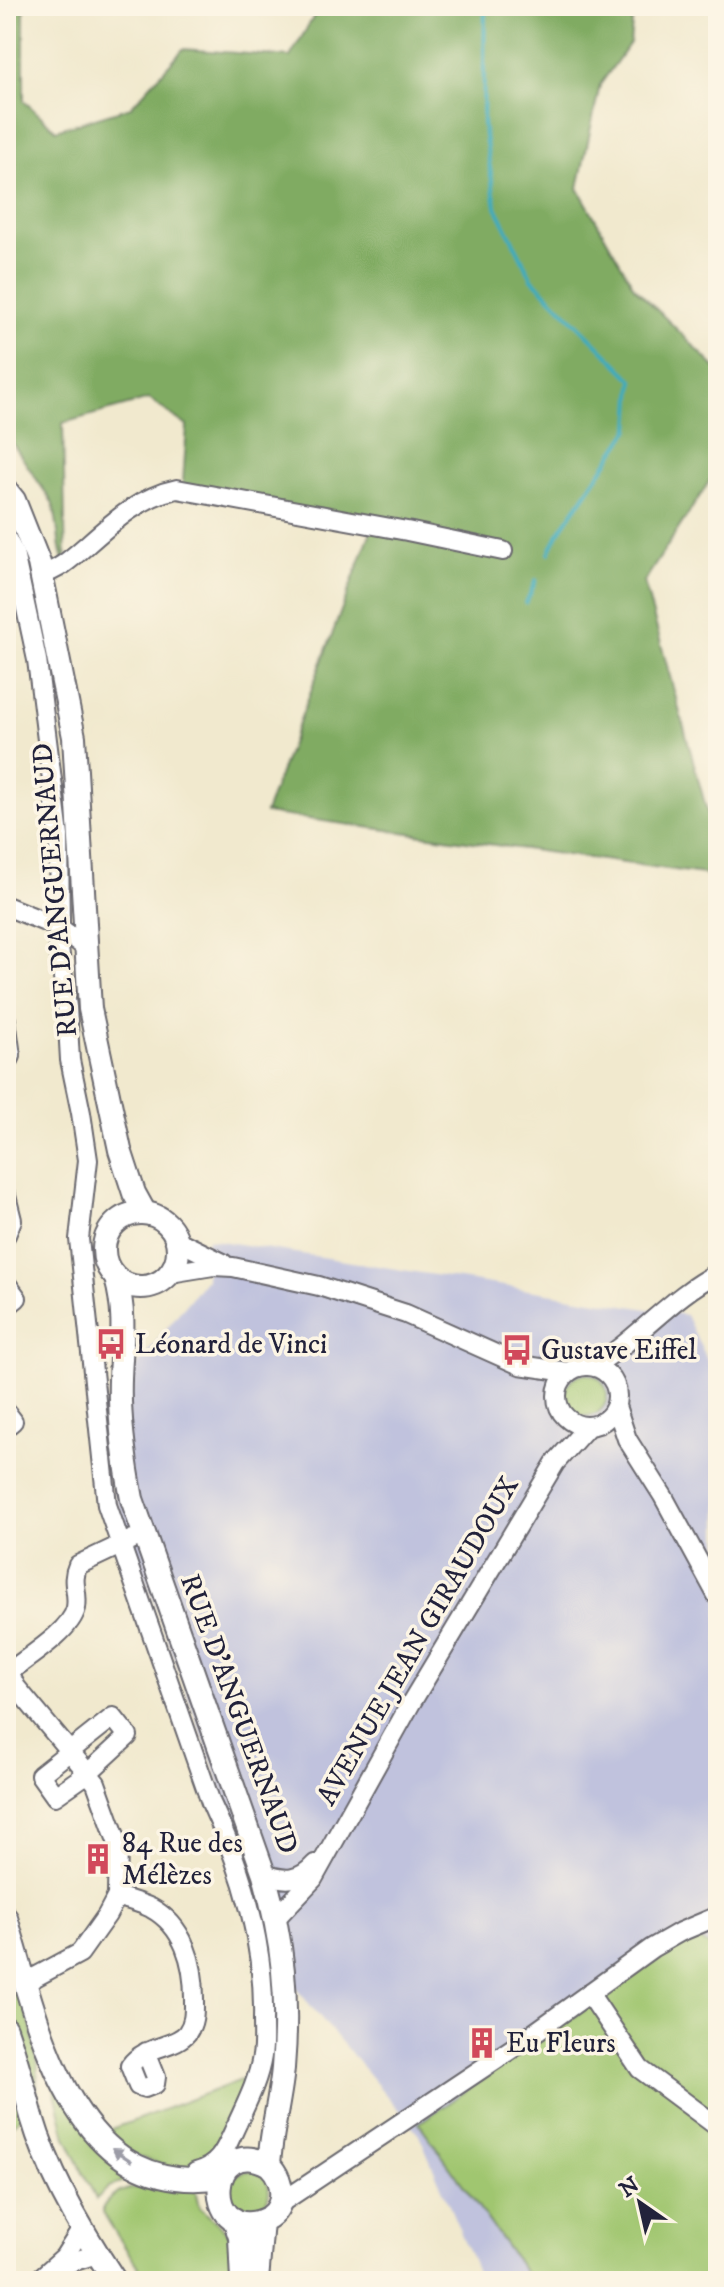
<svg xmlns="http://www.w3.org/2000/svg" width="724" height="2287" font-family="'IM FELL DW Pica',serif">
<rect width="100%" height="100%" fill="#fcf5e5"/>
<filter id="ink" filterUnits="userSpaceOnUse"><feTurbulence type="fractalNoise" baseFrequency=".0125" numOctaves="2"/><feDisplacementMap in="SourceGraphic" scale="16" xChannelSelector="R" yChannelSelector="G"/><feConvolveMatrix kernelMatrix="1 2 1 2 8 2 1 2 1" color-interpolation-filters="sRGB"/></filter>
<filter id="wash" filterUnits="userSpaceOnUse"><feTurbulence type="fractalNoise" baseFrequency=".006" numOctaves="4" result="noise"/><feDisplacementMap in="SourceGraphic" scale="32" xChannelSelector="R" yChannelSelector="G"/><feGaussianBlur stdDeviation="1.8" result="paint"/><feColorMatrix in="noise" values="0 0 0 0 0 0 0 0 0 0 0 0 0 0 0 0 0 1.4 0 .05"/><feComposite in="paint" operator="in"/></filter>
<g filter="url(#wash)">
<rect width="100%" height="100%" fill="#f1e9ce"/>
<!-- industrial -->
<polygon fill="#c0c2dd" points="207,1239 686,1315 718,1383 718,2281 481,2281 419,2134 294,1986 89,1425 206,1279"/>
<!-- green -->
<g fill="#a0c670" stroke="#617456" stroke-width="2">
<circle cx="586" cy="1395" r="21"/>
<polygon points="692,1936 718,1951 718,2136 711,2138 718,2146 718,2281 531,2281 419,2123"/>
<polygon points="6,1941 31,2028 38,2065 36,2096 6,2019"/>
<polygon points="45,2053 138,2175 109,2187 96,2199 66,2137"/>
<polygon points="252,2076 216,2157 185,2173 132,2154 104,2132"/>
<polygon points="8,2079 21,2117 6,2130 6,2080"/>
<circle cx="249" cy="2191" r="20"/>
<path d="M191 2186 195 2189 199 2207 229 2233 234 2281H147L103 2213V2207C121 2179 162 2188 191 2186Z"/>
</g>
<!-- forest -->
<path fill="#80ab62" stroke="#51664e" stroke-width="2" d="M6 6 24 8V101L56 130 131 107 183 49 290 57 320 6H634L630 43 600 85 578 188 634 287 718 370V468L644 582 718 851V876L265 813 374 523 182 495 187 426 149 399 63 423 66 568C56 547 60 524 52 502L6 434Z"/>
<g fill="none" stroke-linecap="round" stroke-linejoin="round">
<!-- stream -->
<g stroke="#3eabbd" stroke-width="4">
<polyline points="485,6 483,123 496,207 532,279 633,380 630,429 558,534 549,553"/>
<polyline points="526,603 536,580"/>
</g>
</g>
</g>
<g filter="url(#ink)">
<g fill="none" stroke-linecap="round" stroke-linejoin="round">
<defs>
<g id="minor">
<path d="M6 537 14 553 37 660 59 836 60 928 58 941 67 1007 70 1060 81 1113 88 1160 79 1239 107 1505 211 1803C243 1871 265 1943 263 2020 263 2032 264 2044 262 2056 258 2081 247 2102 237 2124 226 2147 221 2166 196 2172L195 2177"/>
<path d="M42 574C60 570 74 556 88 544 115 520 142 496 177 489L407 531 503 551"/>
<polyline points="6,906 60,928 85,947"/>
<polyline points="6,1020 11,1056 6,1066"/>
<polyline points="6,1196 12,1220 6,1235"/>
<polyline points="176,1240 223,1263"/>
<polyline points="170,1273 213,1266 233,1267 319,1286 406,1314 520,1365 567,1372"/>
<polyline points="6,1283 17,1298 6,1307"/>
<circle cx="587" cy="1396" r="30"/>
<path d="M593 1366C638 1340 671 1296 718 1273"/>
<polyline points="616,1406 627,1439 663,1496 718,1597"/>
<polyline points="6,1412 13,1421 6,1427"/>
<polyline points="6,1667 16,1687 96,1783 118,1844 117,1896 107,1915 80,1953 26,1982"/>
<path d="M9 1672C28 1657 71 1631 76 1608 79 1591 70 1583 78 1565L133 1539"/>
<polygon points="113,1717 128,1736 88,1773 55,1796 40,1775"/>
<path d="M264 1874C285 1881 299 1882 315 1864"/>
<path d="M117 1896C128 1900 141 1903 151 1908 184 1926 194 1963 194 1998 194 2011 195 2022 187 2033 175 2048 145 2045 130 2066L138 2086 145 2088 155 2084 156 2077 146 2052"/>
<polyline points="276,1918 313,1879 411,1703 555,1463 588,1426"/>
<polyline points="589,1993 640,2069 718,2127"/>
<polyline points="279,2204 516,2046 652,1948 680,1932 718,1916"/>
<polyline points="53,2268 97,2254"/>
<polyline points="37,2281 64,2257 83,2227"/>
</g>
<g id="major">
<polyline points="6,490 14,500 39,563 74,737 90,1009 120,1150 134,1193 145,1213"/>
<circle cx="141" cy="1250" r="37"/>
<path d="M116 1278C129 1325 118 1356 120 1401 121 1435 126 1467 132 1499L264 1874C283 1943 289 1996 283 2068 280 2101 271 2131 269 2165 286 2181 287 2213 261 2221 202 2240 207 2132 269 2165"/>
<path d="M6 1918C39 2025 71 2201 221 2177"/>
<path d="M6 2029C16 2058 24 2087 32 2117 48 2172 83 2233 115 2281"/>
<polyline points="234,2219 240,2237 242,2281"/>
<polyline points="257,2281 262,2221"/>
</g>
</defs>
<!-- minor casing -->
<use href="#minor" stroke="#6a686e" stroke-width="22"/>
<!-- major casing -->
<use href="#major" stroke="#6a686e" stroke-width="26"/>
<!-- minor -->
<use href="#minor" stroke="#fff" stroke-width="18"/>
<!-- major -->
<use href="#major" stroke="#fff" stroke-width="22"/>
</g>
<!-- one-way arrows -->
<defs><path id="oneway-solid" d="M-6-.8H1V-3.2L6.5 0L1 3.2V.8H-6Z" transform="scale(2)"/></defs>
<use fill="#9c9ca7" href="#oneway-solid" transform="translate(122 2155) rotate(-147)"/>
</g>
<!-- icons -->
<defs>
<symbol id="bus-bare" viewBox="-9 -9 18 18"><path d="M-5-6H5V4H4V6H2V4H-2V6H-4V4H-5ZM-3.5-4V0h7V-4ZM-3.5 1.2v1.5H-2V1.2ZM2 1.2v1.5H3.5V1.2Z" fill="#d1495b" stroke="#fcf5e5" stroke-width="2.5" paint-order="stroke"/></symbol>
<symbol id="building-bare" viewBox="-9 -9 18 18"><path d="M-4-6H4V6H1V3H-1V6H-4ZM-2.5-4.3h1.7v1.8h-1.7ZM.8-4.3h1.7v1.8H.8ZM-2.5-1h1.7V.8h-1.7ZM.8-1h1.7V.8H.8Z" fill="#d1495b" stroke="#fcf5e5" stroke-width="2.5" paint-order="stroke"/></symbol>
</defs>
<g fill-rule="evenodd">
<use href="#bus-bare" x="89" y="1322" width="44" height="44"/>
<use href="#bus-bare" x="495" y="1328" width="44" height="44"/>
<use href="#building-bare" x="76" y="1837" width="44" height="44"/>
<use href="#building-bare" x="460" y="2021" width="44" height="44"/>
</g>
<g text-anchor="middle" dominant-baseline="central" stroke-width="7" stroke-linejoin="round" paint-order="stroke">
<!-- street labels -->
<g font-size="28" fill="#22223b" stroke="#fcf5e5">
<text transform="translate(55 890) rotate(-95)">RUE D'ANGUERNAUD</text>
<text transform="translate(418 1641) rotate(-60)">AVENUE JEAN GIRAUDOUX</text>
<text transform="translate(239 1714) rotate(70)">RUE D'ANGUERNAUD</text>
</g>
<!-- poi labels -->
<g font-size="28" fill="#22223b" stroke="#fcf5e5" text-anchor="start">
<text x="135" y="1344">Léonard de Vinci</text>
<text x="541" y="1350">Gustave Eiffel</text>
<text x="122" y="1843">84 Rue des<tspan x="122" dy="32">Mélèzes</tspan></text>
<text x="506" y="2043">Eu Fleurs</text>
</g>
</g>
<!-- margin -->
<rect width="724" height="2287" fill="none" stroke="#fcf5e5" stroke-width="32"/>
<!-- north arrow -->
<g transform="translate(640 2203) rotate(326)" stroke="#fcf5e5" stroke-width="6" paint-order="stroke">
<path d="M0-6L14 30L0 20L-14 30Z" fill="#22223b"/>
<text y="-12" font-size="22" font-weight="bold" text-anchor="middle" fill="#22223b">N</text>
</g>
</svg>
